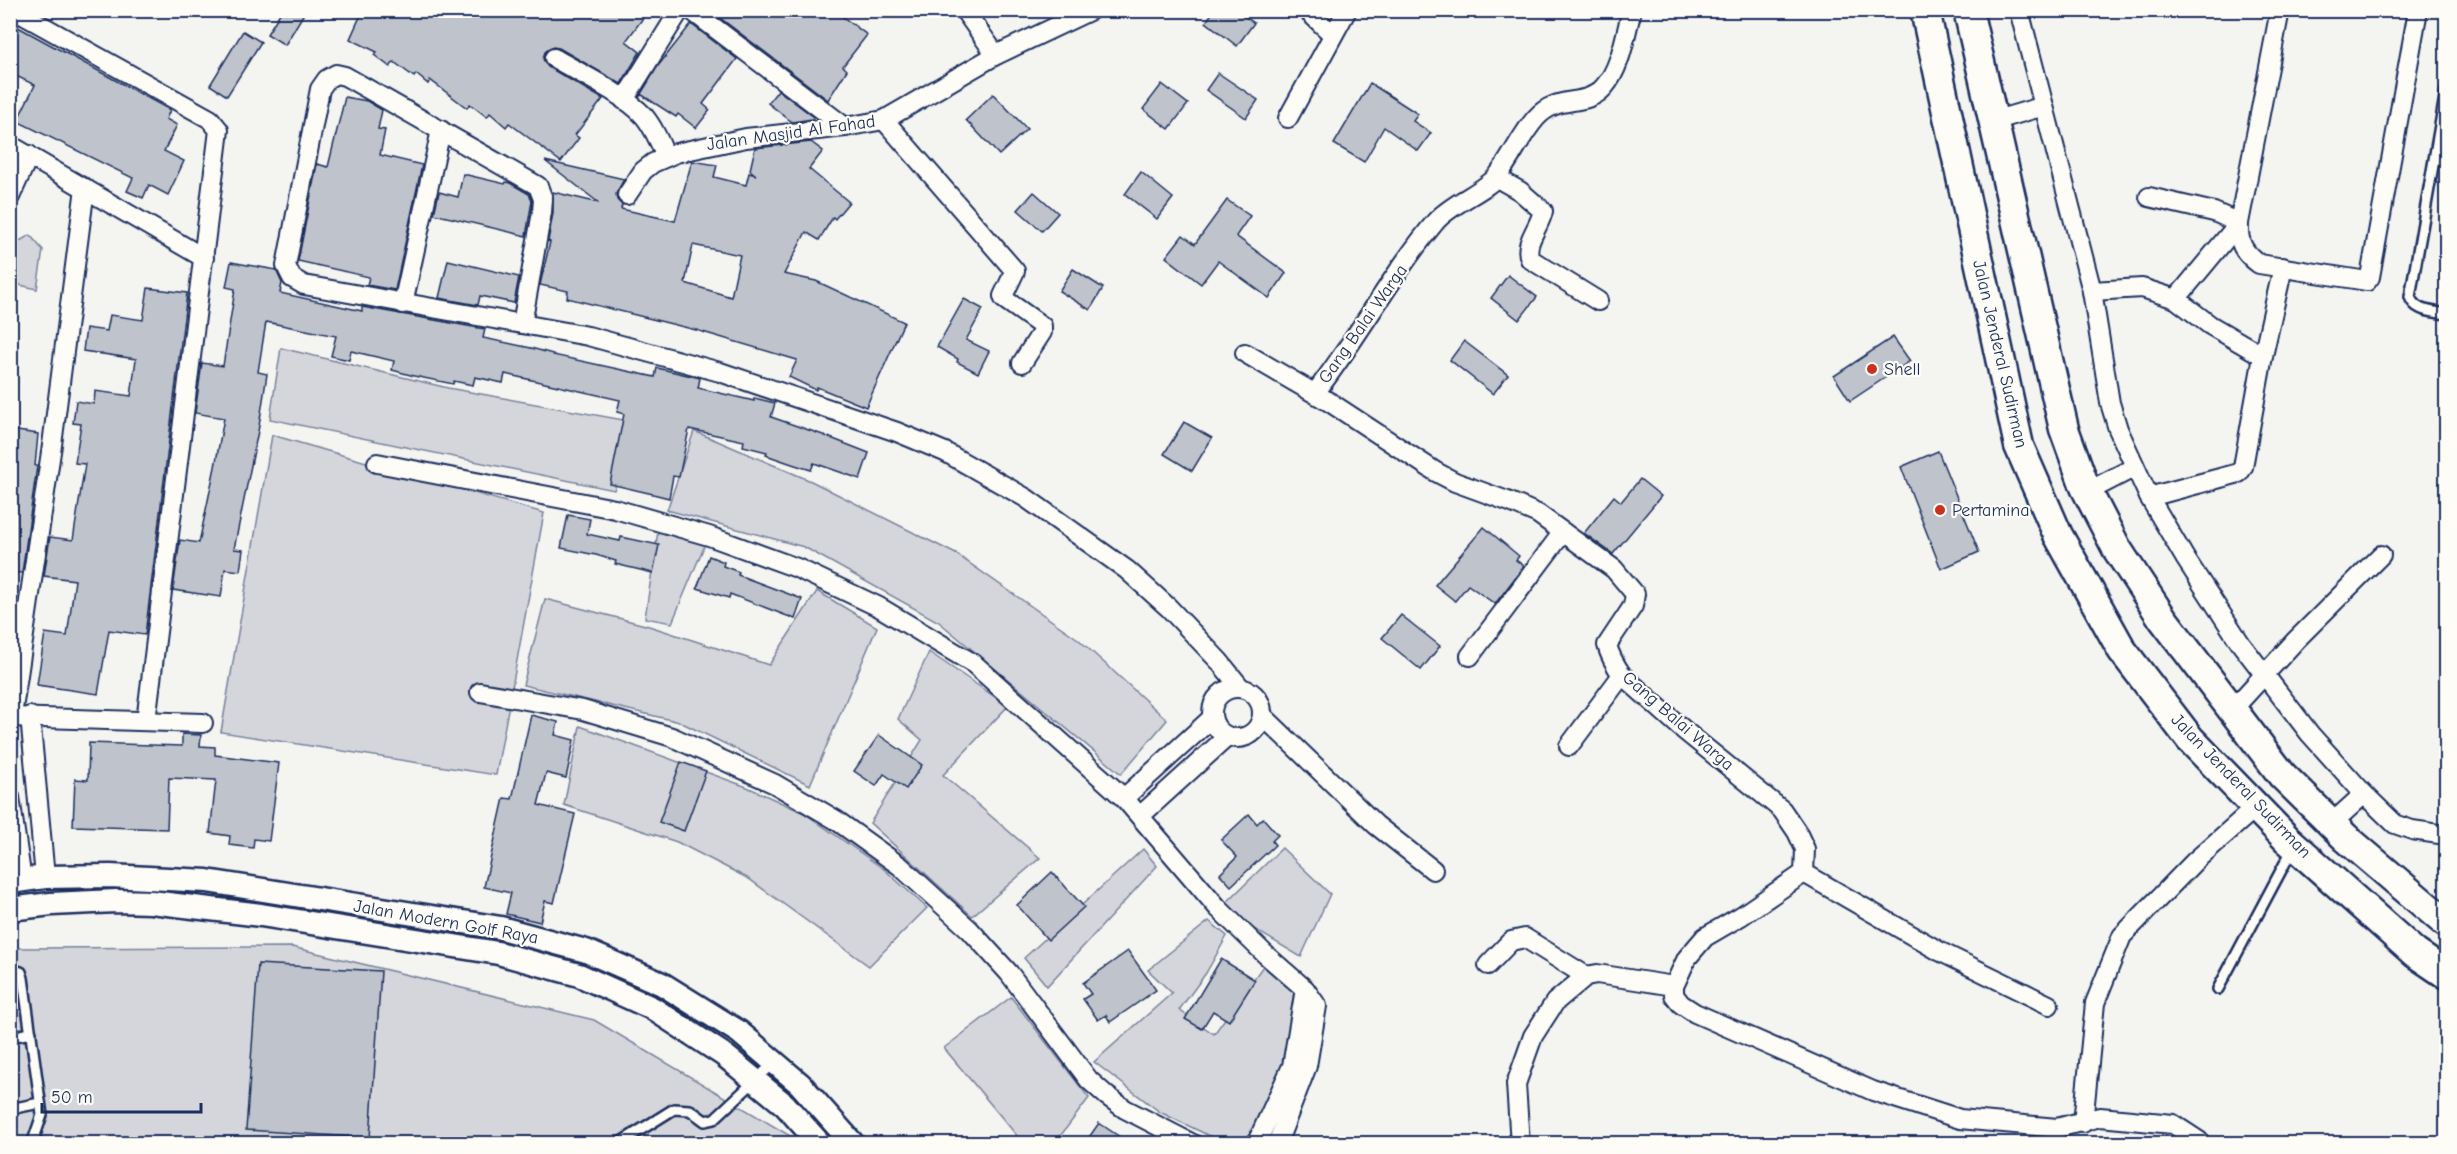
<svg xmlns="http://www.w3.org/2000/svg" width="2457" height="1154" font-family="'Comic Neue',sans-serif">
<rect width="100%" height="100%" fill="#f4f4f1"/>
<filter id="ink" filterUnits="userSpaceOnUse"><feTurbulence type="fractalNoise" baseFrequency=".0167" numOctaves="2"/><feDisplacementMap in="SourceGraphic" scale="12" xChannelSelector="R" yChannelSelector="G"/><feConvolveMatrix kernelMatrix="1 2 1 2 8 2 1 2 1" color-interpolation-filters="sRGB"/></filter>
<g filter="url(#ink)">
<!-- green -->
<g fill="#d4d6db" stroke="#78829c" stroke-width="1.5">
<polygon points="30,235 43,250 37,289 11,283 18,242"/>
<polygon points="281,348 448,388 640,423 614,490 270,419"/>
<polygon points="694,431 811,481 956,554 1078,639 1167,720 1121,774 939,622 804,547 667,510"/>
<polygon points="272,435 544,513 496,775 221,732"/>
<polygon points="658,531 705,544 672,623 645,618"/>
<polygon points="817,591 877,627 810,785 680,722 523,685 545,599 649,626 769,665"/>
<polygon points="929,652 1008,706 943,775 1040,858 972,916 870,823 922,740 898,719"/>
<polygon points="580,726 747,787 804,813 885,870 927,908 869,966 749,879 677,842 564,805"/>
<polygon points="1282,848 1330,894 1301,957 1249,926 1225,904"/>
<polygon points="1143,849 1157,866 1047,986 1024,958"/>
<polygon points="1209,921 1227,936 1206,973 1179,1010 1214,1034 1263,966 1294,991 1283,1066 1256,1132 1240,1143 1224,1143 1160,1112 1094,1062 1172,993 1148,970"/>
<polygon points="292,947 594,1020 802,1143 11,1144 11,950 18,948"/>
<polygon points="1011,997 1089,1098 1055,1143 1023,1143 944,1048"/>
</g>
<!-- building -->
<g fill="#bfc3cc" stroke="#1b2f5e" stroke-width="1.5" fill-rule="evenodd">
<polygon points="282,10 306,10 285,45 267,34"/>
<polygon points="363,10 649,10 626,41 640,52 621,84 559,48 553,47 545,52 543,59 548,67 603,99 575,135 579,138 561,162 509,123 506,127 490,113 487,117 470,104 467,108 430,80 428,84 416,74 414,77 394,62 390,67 374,55 377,52 350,39"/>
<polygon points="848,10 843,17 867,35 843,66 847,70 828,100 711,11"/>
<polygon points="1214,10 1236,10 1254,23 1237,46 1206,22"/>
<polygon points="691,24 737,59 703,104 710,110 696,128 678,114 676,117 642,95 639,97 658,66"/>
<polygon points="18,27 170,110 166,119 177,125 164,151 184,161 168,195 149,185 143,198 127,191 133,178 17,121 35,85 10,73 10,41"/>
<polygon points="243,31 261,42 227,96 210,85"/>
<polygon points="1218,73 1258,100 1246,118 1206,90"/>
<polygon points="1370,83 1418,114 1413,121 1431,133 1418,151 1384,127 1364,162 1334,144"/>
<polygon points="1162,84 1188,104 1169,129 1143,109"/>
<polygon points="778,90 814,117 812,119 792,122 768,103"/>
<polygon points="993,94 1027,129 999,155 966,120"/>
<polygon points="345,97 367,101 382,110 378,129 385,130 380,155 422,165 395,290 367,285 369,277 298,261 317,164 328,167"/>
<path d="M811 142 823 151 809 169 849 202 835 219 833 217 819 240 806 232 784 274 816 281 904 322 866 407 817 387 816 390 789 377 797 360 696 330 567 298 568 291 540 285 550 242 548 241 553 213V192L599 203 545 161 624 179 616 194 617 200 622 205 621 209 675 221 692 161 717 165 714 177 746 185 749 173 756 175 750 170 755 148ZM693 245 740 255 731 297 685 283Z"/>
<polygon points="1141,172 1173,198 1157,219 1125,194"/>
<polygon points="463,174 505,184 506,182 510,183 529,194 532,201 526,236 434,214 439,192 458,197"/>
<polygon points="1034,192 1058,213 1042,231 1018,210"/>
<polygon points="1227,200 1250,216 1236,236 1286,273 1269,298 1218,261 1201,284 1166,257 1183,235 1195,244"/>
<polygon points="448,260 519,277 514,303 480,296 478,305 439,298"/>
<polygon points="231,262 276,270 282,283 280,293 362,311 362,307 473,327 485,329 483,338 531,348 553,354 553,355 655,377 657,368 700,378 698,388 754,401 754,398 775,403 771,417 823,435 869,453 860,479 814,463 811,470 792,464 766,455 767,452 743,446 744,441 689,429 679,477 673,476 669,498 653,494 610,484 624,414 617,412 620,400 505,374 503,383 475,377 473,385 454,381 453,384 414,376 392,370 394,361 351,351 349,360 331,356 336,336 266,322 258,372 267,374 259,426 234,549 243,550 240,571 225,569 221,597 173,590 180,540 199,543 215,467 224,418 195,413 202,363 223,366 235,289 226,287"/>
<polygon points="1073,269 1103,288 1090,310 1059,291"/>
<polygon points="1508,275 1537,297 1519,320 1491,298"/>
<polygon points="148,288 187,293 145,635 109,630 98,694 37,685 45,633 67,636 75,580 44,576 50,537 73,540 85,464 75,463 81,424 73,423 76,401 94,404 95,391 131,396 136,359 83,351 86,328 107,331 110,315 143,320"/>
<polygon points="964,299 983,309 966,340 989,351 978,373 957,362 958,359 937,347"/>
<polygon points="1893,337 1910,361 1850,401 1834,376"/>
<polygon points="1464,341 1508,375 1493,394 1450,360"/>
<polygon points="1184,422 1212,438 1192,471 1164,454"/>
<polygon points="10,430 38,434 35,466 37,466 22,573 10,572"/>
<polygon points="1938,451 1979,552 1941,569 1901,467"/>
<polygon points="1640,479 1661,496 1613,554 1584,533 1614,496 1621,502"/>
<polygon points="568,515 590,519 587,534 620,541 621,537 659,545 653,573 615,564 616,561 596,555 561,548"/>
<polygon points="1484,527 1519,556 1516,560 1524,566 1495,604 1468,585 1455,601 1435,585"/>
<polygon points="709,556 724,562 723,566 739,572 738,575 802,599 795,619 730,594 729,598 697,588"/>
<polygon points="1401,615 1440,646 1421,670 1382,638"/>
<polygon points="531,715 558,722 555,735 574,740 566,778 546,773 538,805 575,814 554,903 545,901 540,922 506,914 511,893 484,887 504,798 512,799"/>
<polygon points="182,734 201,735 200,746 215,747 215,755 279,763 269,841 254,839 253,848 229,845 230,836 210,833 216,780 169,778 167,829 73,826 75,779 88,780 89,743 182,746"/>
<polygon points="879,735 922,765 906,789 884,774 876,786 854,771"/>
<polygon points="681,762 706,771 684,831 659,822"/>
<polygon points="1249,814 1257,824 1263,818 1278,835 1272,841 1275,845 1231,886 1220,874 1237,857 1221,840"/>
<polygon points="1052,872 1084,907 1048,940 1017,905"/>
<polygon points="1128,951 1156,990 1110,1022 1106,1015 1098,1020 1083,999 1091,994 1083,983"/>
<polygon points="1221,959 1255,980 1229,1021 1213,1011 1202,1029 1185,1019"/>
<polygon points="258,964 381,971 370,1138 246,1130"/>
<polygon points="1099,1123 1129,1143 1085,1143"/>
</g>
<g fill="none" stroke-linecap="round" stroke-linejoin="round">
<defs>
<g id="service">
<path d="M2446 91 2410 297C2415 312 2433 311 2446 314"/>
<polyline points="10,969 21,972 23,978 42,1115 32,1144"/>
<polyline points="2218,989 2293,848"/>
<polyline points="10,1037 31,1033"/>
<polyline points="10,1109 40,1103"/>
<polyline points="618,1144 674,1109 690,1110 705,1121 714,1119 775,1062"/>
</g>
<g id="minor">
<polyline points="14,10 210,119 219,130 146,721"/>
<polyline points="691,10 845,127"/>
<polyline points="964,10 996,55"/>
<polyline points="1307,10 1333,35"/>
<polyline points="2019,10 2092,291 2110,403 2118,429 2149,497 2185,558 2241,644 2310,734 2364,794 2395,824 2412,830 2446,835"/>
<path d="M554 58C580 73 625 95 644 116 654 128 660 143 666 157"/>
<polygon points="336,74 345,76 538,186 543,199 542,212 522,324 304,285 292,278 286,266 320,89 327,79"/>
<polyline points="624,100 680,10"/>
<polyline points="1288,118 1347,10"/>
<polyline points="884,120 1015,271 1003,296 1004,299 1042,326 1042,332 1022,363"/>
<polyline points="1993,121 2044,106"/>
<polyline points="10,145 204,258"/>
<path d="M1497 178 1520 191 1543 211C1540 227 1523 243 1530 259L1598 301"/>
<polyline points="627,195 643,171 653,163 676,153 746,138 845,127 884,120 996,55 1091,10"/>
<polyline points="10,197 29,155"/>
<polyline points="2149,197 2214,212 2239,223 2280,10"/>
<path d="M2239 223C2238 243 2243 252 2259 264L2367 281 2370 277 2418 10"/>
<polyline points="2092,291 2142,288 2176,299 2210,325 2263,356"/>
<polyline points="2176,299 2239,223"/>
<polyline points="403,304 441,130"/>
<polyline points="522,324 588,336 720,372 897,432 945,452 1026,498 1127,570 1169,608 1219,661 1240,687"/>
<path d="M1245 353 1331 403 1436 472 1455 482 1510 502 1538 514 1614 569 1635 594 1633 606 1607 645C1610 656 1615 665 1622 675L1685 731 1782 810 1797 832 1805 849 1804 873 1741 916 1705 937 1687 958 1674 986V995L1681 1004 1695 1013 1873 1091 1960 1119 2057 1128 2100 1117 2173 1124 2199 1141V1144"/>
<path d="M1315 393C1358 338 1391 275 1436 221 1453 202 1486 191 1498 175 1512 157 1521 135 1536 118 1558 93 1585 109 1604 87 1621 68 1625 35 1632 10"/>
<polyline points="377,463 615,509 709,536 797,568 879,607 974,664 1124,798 1218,908 1266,955 1305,989 1317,1006 1307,1066 1278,1141"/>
<polyline points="2087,492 2135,467"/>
<polyline points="2149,497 2239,473 2243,467 2263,356 2283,267"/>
<polyline points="1470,656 1563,532"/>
<circle cx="1237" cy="713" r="25"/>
<polyline points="480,692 583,710 672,737 775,784 836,820 900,866 970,930 1009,973 1089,1080 1107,1096 1125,1109 1193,1144"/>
<polyline points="2232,710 2296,640 2381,555"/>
<polyline points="1262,715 1376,825 1433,870"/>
<polyline points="12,716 52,445 85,188"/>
<polyline points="30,716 45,877"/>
<polyline points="10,717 203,723"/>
<polyline points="1569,746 1622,675"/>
<polyline points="10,797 22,881"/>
<polyline points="1124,798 1212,718"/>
<polyline points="1140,816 1227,737"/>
<polyline points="2331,824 2364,794"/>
<polyline points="1804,873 1939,951 2049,1005"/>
<polyline points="1488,965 1511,941 1525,938 1586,976"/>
<polyline points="2083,1123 2095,1003 2122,936 2195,861 2256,807"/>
<polyline points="1258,1140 1292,1066 1305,989"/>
<polyline points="1520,1144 1516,1084 1533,1036 1555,1002 1586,976 1597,974 1674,986"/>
</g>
<g id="tertiary">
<polyline points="10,882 45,877 110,876 207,881 501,928 586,951 662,984 739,1032 800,1084 853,1144"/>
<polyline points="10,909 51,904 116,901 151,902 261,915 498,953 579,975 652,1008 724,1055 785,1105 820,1144"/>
</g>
<g id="primary">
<polyline points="1925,10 2019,446 2058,535 2122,650 2190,739 2287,839 2415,953 2446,974"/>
<polyline points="1968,10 2064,429 2085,487 2117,549 2163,619 2282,775 2346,838 2446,923"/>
</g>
</defs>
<!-- service casing -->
<use href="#service" stroke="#1b2f5e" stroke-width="14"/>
<!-- minor casing -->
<use href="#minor" stroke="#1b2f5e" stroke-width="22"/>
<!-- tertiary casing -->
<use href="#tertiary" stroke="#1b2f5e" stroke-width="27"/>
<!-- primary casing -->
<use href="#primary" stroke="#1b2f5e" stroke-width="33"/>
<!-- service -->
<use href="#service" stroke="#fdfcf7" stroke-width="9"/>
<!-- minor -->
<use href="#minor" stroke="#fdfcf7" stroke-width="18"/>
<!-- tertiary -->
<use href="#tertiary" stroke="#fdfcf7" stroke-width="22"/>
<!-- primary -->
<use href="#primary" stroke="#fdfcf7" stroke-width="28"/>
</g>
</g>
<!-- markers -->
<g fill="#c8321e" stroke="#fdfcf7" stroke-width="2">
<circle cx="1872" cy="369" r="6"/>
<circle cx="1940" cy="510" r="6"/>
</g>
<g text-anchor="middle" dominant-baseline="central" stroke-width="4.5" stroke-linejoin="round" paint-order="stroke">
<!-- street labels -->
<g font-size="18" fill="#1b2f5e" stroke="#fdfcf7">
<text transform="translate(791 133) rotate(-8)">Jalan Masjid Al Fahad</text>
<text transform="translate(1363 324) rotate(-55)">Gang Balai Warga</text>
<text transform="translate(2000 354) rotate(77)">Jalan Jenderal Sudirman</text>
<text transform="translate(1678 721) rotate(41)">Gang Balai Warga</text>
<text transform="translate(2241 786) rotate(46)">Jalan Jenderal Sudirman</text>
<text transform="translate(446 922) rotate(10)">Jalan Modern Golf Raya</text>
</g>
<!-- poi labels -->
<g font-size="18" fill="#1b2f5e" stroke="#fdfcf7" text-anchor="start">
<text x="1884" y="369">Shell</text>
<text x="1952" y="510">Pertamina</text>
</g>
</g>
<!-- margin -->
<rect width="2457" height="1154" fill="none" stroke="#fdfcf7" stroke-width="36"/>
<rect x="18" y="18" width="2421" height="1118" fill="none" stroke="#1b2f5e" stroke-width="2" filter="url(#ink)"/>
<!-- scale -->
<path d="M42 1103v9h159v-9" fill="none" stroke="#1b2f5e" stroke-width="3"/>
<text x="51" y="1103" font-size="18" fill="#1b2f5e" stroke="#fdfcf7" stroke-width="4.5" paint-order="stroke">50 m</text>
</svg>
